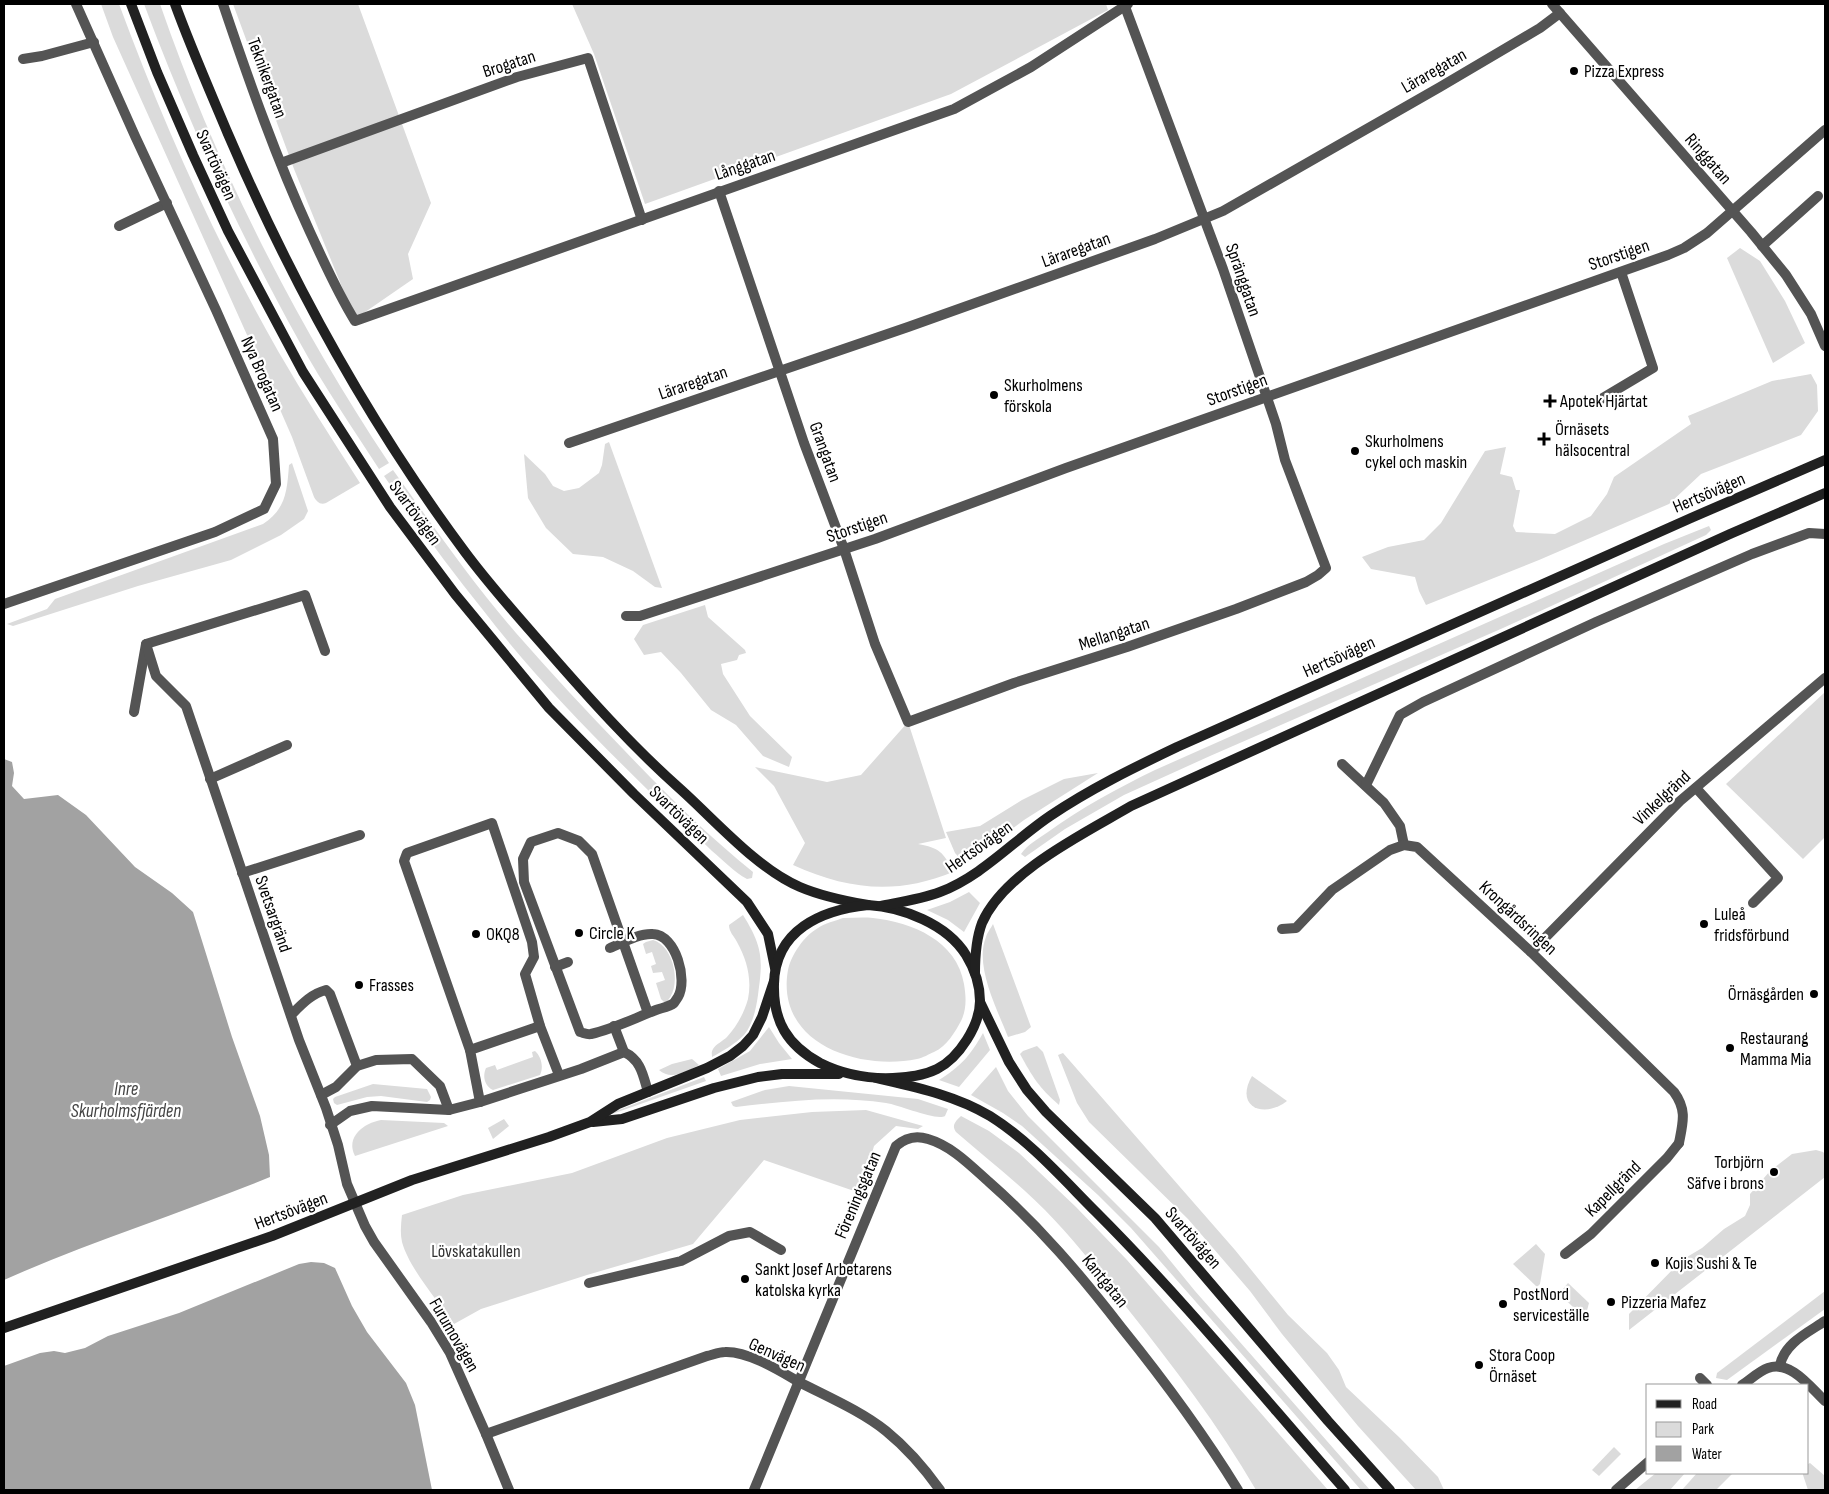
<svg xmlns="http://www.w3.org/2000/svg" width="1829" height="1494" font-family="'Sofia Sans Condensed',sans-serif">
<rect width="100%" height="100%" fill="#fff"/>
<!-- green -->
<g fill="#dbdbdb">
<path d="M101 4H119C163 123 215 240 278 351 304 396 332 439 360 483L326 503C320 505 317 502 314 497L292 437 257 357 256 349 252 346 113 37Z"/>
<path d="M144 4H160C216 166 294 320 389 463L379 469C352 427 323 385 299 341 239 233 187 119 144 4Z"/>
<polygon points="233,4 358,4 431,203 408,254 413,279 355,319 294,169"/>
<polygon points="572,4 1106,4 1108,10 951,94 645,204 594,54"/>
<polygon points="1740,248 1760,261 1785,301 1805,343 1773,363 1727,258"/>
<polygon points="1811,374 1817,385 1818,411 1801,435 1701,474 1669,504 1539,560 1426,605 1419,591 1415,577 1371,569 1362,557 1388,547 1424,540 1441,523 1485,451 1506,447 1500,474 1512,477 1516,490 1520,490 1513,526 1516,532 1555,534 1591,516 1607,494 1614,477 1691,424 1688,416 1772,381"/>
<polygon points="609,442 662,588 655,587 633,571 603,557 573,554 546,528 528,498 524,454 545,474 553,486 564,491 579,488 599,473 602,465 605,444"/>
<path d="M292 463 308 511 304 519 281 535 231 560 138 586 13 626 7 624 47 609 55 599 263 524C286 509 287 491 289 465Z"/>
<path d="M393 470C433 526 472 582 516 633 551 673 587 712 624 750 665 793 707 835 753 872L752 878 747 879C734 872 723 860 712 851 694 833 675 816 657 799 596 739 535 678 483 610 448 567 416 522 384 476Z"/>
<path d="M1709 526 1711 530 1706 535 1503 628 1210 756 1124 795 1065 829 1025 857 1021 854C1028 844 1038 839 1048 832 1081 808 1118 788 1155 770L1664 544Z"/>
<polygon points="705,605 708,617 745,650 746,653 739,655 737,660 721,664 723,674 750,716 792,757 789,767 763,756 736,725 711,710 681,673 661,652 644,655 634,639 643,625"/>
<polygon points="1825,692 1825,837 1803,859 1726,784"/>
<path d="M908 722 946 838 918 844C939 848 944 852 953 872 897 895 848 890 793 865L805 843 774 786 755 767 827 782 861 775Z"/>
<polygon points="1098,773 1024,820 965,864 955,853 946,832 980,826 1022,800 1064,779"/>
<polygon points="969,892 980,903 964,932 948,920 927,910 950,902"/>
<path d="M743 915C763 947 763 959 758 995 756 1009 753 1024 744 1035 735 1044 723 1051 712 1057 712 1053 711 1053 713 1049 716 1044 723 1041 727 1037 737 1026 744 1013 748 999 752 979 747 960 737 942 734 936 729 932 729 925Z"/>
<path d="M843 918C853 918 863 917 873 918 912 922 957 941 964 984 966 996 967 1009 961 1021 955 1032 947 1046 934 1052 929 1054 923 1058 917 1059 858 1071 775 1043 788 970 791 955 804 936 818 928 825 923 835 921 843 918Z"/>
<path d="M993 924 1031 1027 1025 1032 1008 1037C998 1011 974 966 986 937 987 933 991 928 993 924Z"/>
<path d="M653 940C675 946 683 990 665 1003L661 999 656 983 665 980 662 972 653 973 651 966 656 964 652 952 646 954 643 944 646 942Z"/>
<polygon points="769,1027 779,1043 792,1059 760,1064 721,1076 718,1069 750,1051"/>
<path d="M983 1033 990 1050 959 1087 939 1080C961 1066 970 1056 983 1033Z"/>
<path d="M1037 1046 1043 1052 1060 1100 1059 1105C1039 1088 1032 1076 1020 1054L1023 1051Z"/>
<path d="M535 1051C541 1056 544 1067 540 1075L493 1090C485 1086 482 1077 486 1068L495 1065 497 1070 533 1057 532 1052Z"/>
<polygon points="1063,1053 1235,1250 1288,1315 1327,1353 1339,1370 1346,1387 1400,1438 1438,1477 1444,1490 1416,1490 1358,1426 1282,1334 1250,1291 1188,1219 1089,1122 1077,1103 1058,1055"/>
<path d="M692 1059 699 1065C688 1071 671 1081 659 1070L672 1064Z"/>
<polygon points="996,1067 1008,1091 1028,1116 1159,1247 1195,1291 1370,1490 1361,1490 1131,1228 1098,1195 1022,1126 1003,1113 971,1095"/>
<path d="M1252 1076 1287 1101C1264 1119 1234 1107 1252 1076Z"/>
<polygon points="704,1077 706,1081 612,1114 611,1113"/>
<polygon points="373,1084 427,1089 431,1097 430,1100 427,1102 381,1096 367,1097 337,1105 334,1103 333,1099 335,1097"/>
<path d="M789 1086 918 1099 948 1109 945 1116C936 1121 900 1105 886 1103 836 1095 786 1101 736 1107L733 1106 731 1102 765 1090Z"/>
<path d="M866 1110 923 1126 918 1129 896 1126 874 1146 865 1179 857 1192 764 1160 693 1244 587 1275 481 1309 454 1324C438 1301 409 1268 402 1242 400 1233 401 1224 402 1215L463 1195 572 1173 667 1138 740 1120 812 1112Z"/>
<path d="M961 1116 989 1131 1019 1153 1076 1207 1127 1260 1328 1490H1256C1219 1426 1173 1366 1127 1308 1095 1267 1064 1226 1025 1191 1003 1171 979 1152 956 1132 951 1125 956 1121 961 1116Z"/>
<polygon points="504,1119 509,1126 493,1139 488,1128"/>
<path d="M381 1120 444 1123 448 1126 355 1156C345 1137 364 1123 381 1120Z"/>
<polygon points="1816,1150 1823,1152 1825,1154 1825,1177 1629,1330 1629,1314 1682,1260 1702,1248 1724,1229 1745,1216 1750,1205 1750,1194 1770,1171 1792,1154"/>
<polygon points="1536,1244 1545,1254 1540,1284 1537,1287 1513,1264"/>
<polygon points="1568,1283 1589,1303 1585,1318 1559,1294"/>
<polygon points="1825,1291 1825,1309 1727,1380 1716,1378 1717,1373"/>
<polygon points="1614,1447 1621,1454 1599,1476 1592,1470"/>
<polygon points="1810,1463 1825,1476 1825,1490 1808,1490 1803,1475 1803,1473 1808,1473 1808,1464"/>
<polygon points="1656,1473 1685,1473 1670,1490 1635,1490"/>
<polygon points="1697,1473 1733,1473 1716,1490 1682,1490"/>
</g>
<!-- water -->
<g fill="#a2a2a2">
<path d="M4 759 12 762 14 773 12 786 24 799 58 795 86 815 135 867 172 893 193 912 232 1037 260 1116 269 1155 270 1177C182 1213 91 1241 4 1280Z"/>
<polygon points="311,1262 324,1263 335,1268 352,1306 367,1332 406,1383 415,1405 432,1490 4,1490 4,1366 40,1353 54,1351 65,1353 85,1348 108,1336 179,1313 299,1264"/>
</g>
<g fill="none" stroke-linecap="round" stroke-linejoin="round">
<!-- service -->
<g stroke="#545454" stroke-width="10">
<polyline points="1762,246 1818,196"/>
<polyline points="1596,402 1653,368 1621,272"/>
<polyline points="134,712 146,644 305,595 325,651"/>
<polyline points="1342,764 1384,803 1400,826 1404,845"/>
<polyline points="210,779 287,745"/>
<polyline points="1366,785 1400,715 1423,702 1596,622 1752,554 1809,533 1825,534"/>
<polyline points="1696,788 1778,878 1753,903"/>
<polyline points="242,873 360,835"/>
<path d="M610 948C622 943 639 933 653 934 676 935 688 980 678 997 678 997 674 1003 674 1003 669 1007 661 1008 656 1010 635 1018 613 1029 591 1034 588 1035 584 1033 580 1032L524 882 523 859 531 842 558 833 579 841 592 854 648 1013"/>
<polyline points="555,967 568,962"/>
<path d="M291 1015C302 1004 311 994 326 990L330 994 357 1066"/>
<polyline points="614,1026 624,1052"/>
<polyline points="470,1050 404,861 407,853 492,823 532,942 534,957 525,974 540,1026 559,1075"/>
<polyline points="321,1095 336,1087 357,1066 376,1060 412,1059 440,1086 449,1110"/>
<polyline points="480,1102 470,1050 540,1026"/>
<polyline points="1565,1254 1591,1234 1667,1158 1679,1143"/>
<polyline points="589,1283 681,1261 729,1236 750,1232 781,1250"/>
<polyline points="1700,1378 1707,1385"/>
</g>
<!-- minor -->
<g stroke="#545454" stroke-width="10">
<path d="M223 4C249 81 276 158 310 232 324 262 337 292 355 321L954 109 1031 67 1128 4"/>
<polyline points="1552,4 1751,232 1786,275 1811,314 1825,346"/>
<polyline points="23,59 42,56 94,42"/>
<polyline points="281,163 517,77 588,58 642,220"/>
<polyline points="719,191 804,443 844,549 875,644 908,722 1014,683 1127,647 1236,609 1306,582 1318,575 1326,568 1285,460 1276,424 1223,269 1124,4"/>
<polyline points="119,226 167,203"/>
<polyline points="569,443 908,327 1155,239 1223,211 1440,87 1540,28 1560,13"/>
<polyline points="4,604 215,532 264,509 276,484 273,439 216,310 135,136 76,4"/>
<polyline points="626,616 640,616 875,539 1066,468 1668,255 1684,248 1707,233 1825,130"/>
<polyline points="146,644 156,676 186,706 299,1040 326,1108 338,1145 347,1184 365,1226 374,1242 431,1322 450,1353 486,1434 509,1490"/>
<path d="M1282 929 1296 928 1332 890 1390 850 1404 845 1417 847 1531 952 1674 1092C1687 1110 1683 1122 1679 1143"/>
<polyline points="1531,952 1680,801 1825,678"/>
<path d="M330 1125 350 1111 372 1106 449 1110 480 1102 581 1069 624 1052C641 1060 643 1075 648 1092"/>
<path d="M1780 1365C1785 1343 1807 1333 1825 1321"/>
<path d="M1742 1385C1750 1380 1759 1371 1768 1368 1791 1360 1810 1387 1825 1401"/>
<path d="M486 1434 707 1356C712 1355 719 1352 725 1352 748 1351 780 1371 799 1382 828 1397 861 1411 886 1431 907 1448 925 1469 940 1490"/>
<path d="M754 1490 896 1146C905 1138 916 1135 928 1139 952 1146 971 1166 989 1182 1040 1227 1080 1274 1121 1327 1163 1379 1203 1433 1238 1490"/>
<polyline points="1616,1490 1648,1462"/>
</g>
<!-- secondary -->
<g stroke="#212121" stroke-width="10">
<polyline points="131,4 157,72 193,155 228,231 303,372 390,507 455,594 549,708 634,794 747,902 768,934 775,968"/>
<path d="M175 4C191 48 210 91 228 134 291 281 369 423 465 552 491 587 520 619 548 651 589 698 631 745 678 787 713 818 757 869 800 887 821 896 845 901 868 905"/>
<path d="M868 905C902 907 947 924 966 955 974 968 980 985 980 1001 980 1025 959 1058 937 1069 923 1076 909 1077 893 1078 869 1079 842 1074 820 1063 787 1045 773 1021 774 984 775 930 821 910 868 905Z"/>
<path d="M881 906C901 902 921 899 940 892 982 876 1013 841 1050 816 1090 789 1133 768 1177 747L1691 518 1825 460"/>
<path d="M975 973C975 956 976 939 982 923 1004 872 1085 833 1131 806L1730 534 1825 493"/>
<polyline points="980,1002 1009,1062 1027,1090 1046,1112 1155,1218 1328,1421 1390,1490"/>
<path d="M876 1078C915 1087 955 1095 990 1116 1030 1141 1063 1179 1096 1212 1184 1300 1263 1397 1345 1490"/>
<polyline points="593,1122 622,1119 714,1088 758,1077 782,1074 839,1074"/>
<polyline points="4,1328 272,1236 412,1180 549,1137 590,1122 618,1104 707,1068 730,1056 743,1046 753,1035 762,1017 774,981"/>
</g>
</g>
<!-- markers -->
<g fill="#000" stroke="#fff" stroke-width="2">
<circle cx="1574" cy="71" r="5"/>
<circle cx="994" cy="395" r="5"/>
<path d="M1547.5 393.5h5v5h5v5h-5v5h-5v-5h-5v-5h5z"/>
<path d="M1541.5 431.5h5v5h5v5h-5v5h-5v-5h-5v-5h5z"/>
<circle cx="1355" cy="451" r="5"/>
<circle cx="1704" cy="924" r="5"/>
<circle cx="579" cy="933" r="5"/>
<circle cx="476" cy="934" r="5"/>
<circle cx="359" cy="985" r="5"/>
<circle cx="1814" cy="994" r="5"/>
<circle cx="1730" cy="1048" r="5"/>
<circle cx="1774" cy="1172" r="5"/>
<circle cx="1655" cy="1263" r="5"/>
<circle cx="745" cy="1279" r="5"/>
<circle cx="1611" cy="1302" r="5"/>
<circle cx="1503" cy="1304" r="5"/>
<circle cx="1479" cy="1365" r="5"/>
</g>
<g text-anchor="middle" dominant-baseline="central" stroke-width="4.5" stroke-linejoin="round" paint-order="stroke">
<!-- street labels -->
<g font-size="18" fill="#000" stroke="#fff">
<text transform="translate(509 64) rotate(-18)">Brogatan</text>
<text transform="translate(1434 71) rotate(-30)">Läraregatan</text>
<text transform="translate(267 78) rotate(70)">Teknikergatan</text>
<text transform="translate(1708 159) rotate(49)">Ringgatan</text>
<text transform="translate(216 165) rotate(66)">Svartövägen</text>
<text transform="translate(745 165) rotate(-19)">Långgatan</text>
<text transform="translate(1076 250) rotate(-20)">Läraregatan</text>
<text transform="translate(1619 255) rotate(-19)">Storstigen</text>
<text transform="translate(1243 280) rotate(71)">Spränggatan</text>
<text transform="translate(262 374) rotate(66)">Nya Brogatan</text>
<text transform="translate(693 383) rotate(-19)">Läraregatan</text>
<text transform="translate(1237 390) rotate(-20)">Storstigen</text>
<text transform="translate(825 452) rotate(70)">Grangatan</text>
<text transform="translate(1709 493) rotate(-23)">Hertsövägen</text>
<text transform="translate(415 513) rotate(54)">Svartövägen</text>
<text transform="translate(857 527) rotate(-19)">Storstigen</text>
<text transform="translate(1114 634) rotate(-18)">Mellangatan</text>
<text transform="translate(1339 657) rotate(-24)">Hertsövägen</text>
<text transform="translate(1662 798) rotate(-43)">Vinkelgränd</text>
<text transform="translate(679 815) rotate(44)">Svartövägen</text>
<text transform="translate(979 847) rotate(-35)">Hertsövägen</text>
<text transform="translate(273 914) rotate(71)">Svetsargränd</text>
<text transform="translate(1518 918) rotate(43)">Krongårdsringen</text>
<text transform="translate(1613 1189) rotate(-45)">Kapellgränd</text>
<text transform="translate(858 1195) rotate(-67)">Föreningsgatan</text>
<text transform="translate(291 1211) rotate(-21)">Hertsövägen</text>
<text transform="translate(1193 1238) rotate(49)">Svartövägen</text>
<text transform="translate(1105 1281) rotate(51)">Kantgatan</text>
<text transform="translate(454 1335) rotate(60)">Furumovägen</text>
<text transform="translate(777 1355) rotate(24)">Genvägen</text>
</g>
<!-- poi labels -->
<g font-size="18" fill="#000" stroke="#fff" text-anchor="start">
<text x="1584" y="71">Pizza Express</text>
<text x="1004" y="385">Skurholmens<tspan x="1004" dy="21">förskola</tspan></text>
<text x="1560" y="401">Apotek Hjärtat</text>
<text x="1555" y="429">Örnäsets<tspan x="1555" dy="21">hälsocentral</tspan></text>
<text x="1365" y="441">Skurholmens<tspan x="1365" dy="21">cykel och maskin</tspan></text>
<text x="1714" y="914">Luleå<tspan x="1714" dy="21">fridsförbund</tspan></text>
<text x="589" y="933">Circle K</text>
<text x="486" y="934">OKQ8</text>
<text x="369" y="985">Frasses</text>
<text x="1804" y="994" text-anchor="end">Örnäsgården</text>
<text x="1740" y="1038">Restaurang<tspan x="1740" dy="21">Mamma Mia</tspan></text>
<text x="1764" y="1162" text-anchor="end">Torbjörn<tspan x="1764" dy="21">Säfve i brons</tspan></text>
<text x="1665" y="1263">Kojis Sushi &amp; Te</text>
<text x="755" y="1269">Sankt Josef Arbetarens<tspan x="755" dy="21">katolska kyrka</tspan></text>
<text x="1513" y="1294">PostNord<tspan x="1513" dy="21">serviceställe</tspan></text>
<text x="1621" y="1302">Pizzeria Mafez</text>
<text x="1489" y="1355">Stora Coop<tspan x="1489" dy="21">Örnäset</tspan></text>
</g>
<!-- park labels -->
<g font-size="18" fill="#323232" stroke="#fff">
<text x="476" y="1251">Lövskatakullen</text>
</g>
<!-- water labels -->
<g font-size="19" font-style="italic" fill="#434343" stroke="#fff">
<text x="126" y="1089">Inre<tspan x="126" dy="22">Skurholmsfjärden</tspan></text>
</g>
</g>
<!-- border -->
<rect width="1829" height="1494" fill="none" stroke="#000000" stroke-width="10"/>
<!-- legend -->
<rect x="1646" y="1384" width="162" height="90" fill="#ffffff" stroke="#999999"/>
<rect x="1656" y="1400" width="25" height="8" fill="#212121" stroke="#999999"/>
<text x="1692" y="1409" font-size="15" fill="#000000">Road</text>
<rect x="1656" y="1422" width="25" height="15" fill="#dbdbdb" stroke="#999999"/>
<text x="1692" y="1434" font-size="15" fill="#000000">Park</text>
<rect x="1656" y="1446" width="25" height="15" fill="#a2a2a2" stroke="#999999"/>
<text x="1692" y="1459" font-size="15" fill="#000000">Water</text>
</svg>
